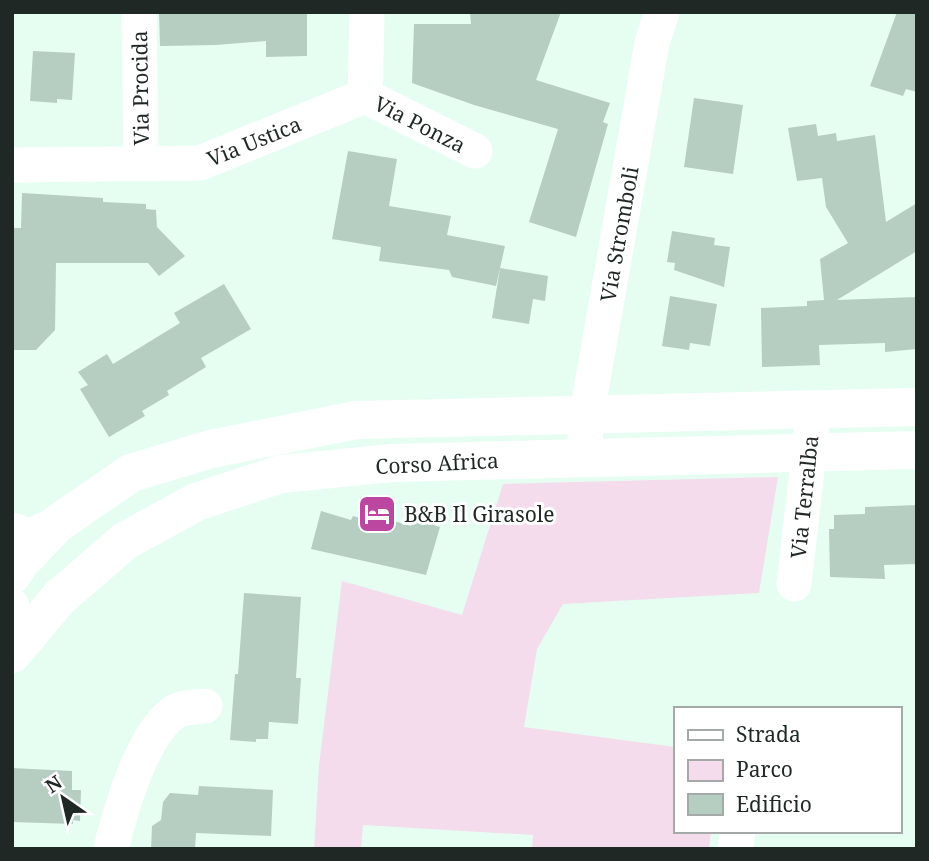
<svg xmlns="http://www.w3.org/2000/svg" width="929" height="861" font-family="'Noto Serif',serif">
<rect width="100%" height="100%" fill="#e6fef2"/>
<!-- green -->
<polygon fill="#f4dcec" points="778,477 759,593 563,604 537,649 524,727 675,747 675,831 711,831 709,849 532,849 533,835 363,825 361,849 314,849 319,765 342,581 462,615 503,484"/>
<!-- building -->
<g fill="#b6cdc2">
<polygon points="159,12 307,12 307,56 266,57 266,41 216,45 160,46"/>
<polygon points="470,12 561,12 536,80 610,103 603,122 608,124 576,237 529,222 558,129 474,105 412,83 414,24 471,24"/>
<polygon points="897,12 917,12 917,92 906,89 903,96 870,86"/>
<polygon points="33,51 75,53 72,100 57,99 57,103 30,101"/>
<polygon points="694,98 743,105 733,174 684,167"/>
<polygon points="816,124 818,136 836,133 837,141 875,135 886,222 917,203 917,251 837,300 917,297 917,349 885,352 885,343 819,345 820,365 762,367 761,308 807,306 807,301 824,300 820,259 848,243 826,207 822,178 797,181 788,128"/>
<polygon points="348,151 397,159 389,206 451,216 447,235 505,246 496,286 452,277 449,270 379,261 381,247 332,239"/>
<polygon points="22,193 103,198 103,202 146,204 146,209 156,210 157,227 185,256 159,276 148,263 56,263 55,330 36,350 12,350 12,228 21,228"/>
<polygon points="672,231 715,238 714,245 730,247 724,287 674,270 675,263 667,262"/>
<polygon points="500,268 548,276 545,301 533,299 529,324 492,318"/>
<polygon points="224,284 251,329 201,358 206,367 167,391 169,395 142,411 145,416 109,437 80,389 88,385 78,372 107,354 113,364 180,323 174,313"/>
<polygon points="670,296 717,304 710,346 690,343 689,350 662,346"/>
<polygon points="917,505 917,564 884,565 885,579 830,577 829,529 834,529 834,515 865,514 865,507"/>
<polygon points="321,511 351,520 353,516 385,525 387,519 411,526 413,519 440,527 426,575 311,549"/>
<polygon points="244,593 301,597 296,678 301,678 298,724 269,722 268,739 256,739 256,742 230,740 235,674 238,674"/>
<polygon points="12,768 72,771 72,790 81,790 80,821 73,820 73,824 12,822"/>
<polygon points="199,786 273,790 271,836 196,833 195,849 151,849 152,826 161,820 163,802 170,793 198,795"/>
</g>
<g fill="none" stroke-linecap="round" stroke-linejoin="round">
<!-- minor -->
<g stroke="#fff" stroke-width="35">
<polyline points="139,12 141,164"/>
<polyline points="365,96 475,151"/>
<polyline points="12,165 200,163 365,96 367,12"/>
<polyline points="583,457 590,396 652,43 662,12"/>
<polyline points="12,530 30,536 57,524"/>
<polyline points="794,584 814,409"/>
<polyline points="12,606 16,649"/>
<path d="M111 849C120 812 143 729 178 710 185 707 197 707 205 706"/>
<polyline points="735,849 738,831"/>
</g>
<!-- tertiary -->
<g stroke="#fff" stroke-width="38">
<polyline points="12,575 20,563 57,524 131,473 211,449 356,420 917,407"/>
<polyline points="12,654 59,598 125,541 196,502 281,474 392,463 917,450"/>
</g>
</g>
<!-- icons -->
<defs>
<symbol id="hotel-square" viewBox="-11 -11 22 22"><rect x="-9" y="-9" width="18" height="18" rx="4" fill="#bb47a0" stroke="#fff"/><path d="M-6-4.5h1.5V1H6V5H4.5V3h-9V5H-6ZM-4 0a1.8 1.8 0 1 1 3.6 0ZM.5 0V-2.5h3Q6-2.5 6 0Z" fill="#fff"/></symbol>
</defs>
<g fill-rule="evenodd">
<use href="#hotel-square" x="355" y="492" width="44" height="44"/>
</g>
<g text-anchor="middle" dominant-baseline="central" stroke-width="6" stroke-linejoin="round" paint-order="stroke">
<!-- street labels -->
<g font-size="21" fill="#1f2824" stroke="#fff">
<text transform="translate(140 88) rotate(-91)">Via Procida</text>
<text transform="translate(420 124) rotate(27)">Via Ponza</text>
<text transform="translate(254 141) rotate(-22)">Via Ustica</text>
<text transform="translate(619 234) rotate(-80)">Via Stromboli</text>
<text transform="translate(437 463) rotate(-3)">Corso Africa</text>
<text transform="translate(804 497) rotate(-84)">Via Terralba</text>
</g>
<!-- poi labels -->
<g font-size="21" fill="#1f2824" stroke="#fff" text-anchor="start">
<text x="404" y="514">B&amp;B Il Girasole</text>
</g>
</g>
<!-- border -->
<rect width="929" height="861" fill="none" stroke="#1f2824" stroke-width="28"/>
<!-- legend -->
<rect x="674" y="707" width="228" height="126" fill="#ffffff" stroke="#a5a9a7" stroke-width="2"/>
<rect x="688" y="730" width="35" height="10" fill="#ffffff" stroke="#a5a9a7" stroke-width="2"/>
<text x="736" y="742" font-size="21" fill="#1f2824">Strada</text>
<rect x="688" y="760" width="35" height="21" fill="#f4dcec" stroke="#a5a9a7" stroke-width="2"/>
<text x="736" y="777" font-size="21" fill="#1f2824">Parco</text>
<rect x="688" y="794" width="35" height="21" fill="#b6cdc2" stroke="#a5a9a7" stroke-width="2"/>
<text x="736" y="812" font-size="21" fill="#1f2824">Edificio</text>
<!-- north arrow -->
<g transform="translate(63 798) rotate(326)" stroke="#ffffff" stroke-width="5" paint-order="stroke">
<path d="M0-5L12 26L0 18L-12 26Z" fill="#1f2824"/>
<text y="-10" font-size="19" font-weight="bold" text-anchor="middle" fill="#1f2824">N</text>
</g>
</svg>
